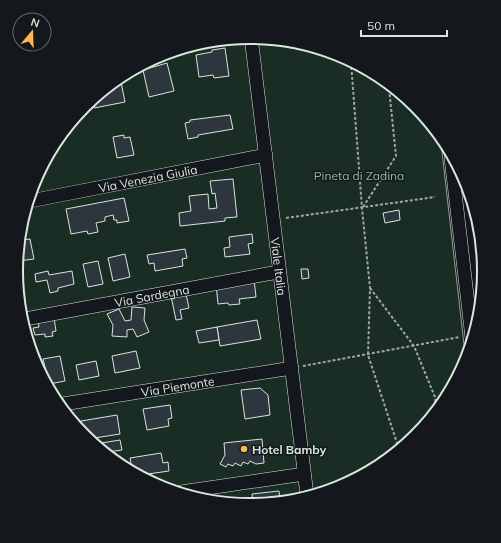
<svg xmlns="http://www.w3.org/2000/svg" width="501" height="543" font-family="Mulish,sans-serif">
<rect width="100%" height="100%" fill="#14181c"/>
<!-- green -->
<polygon fill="#1a2d24" stroke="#939e99" points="251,37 340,55 416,106 441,143 466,362 416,437 340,488 250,506 161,488 85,437 34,361 16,271 34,182 85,106 161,55"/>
<!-- building -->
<g fill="#2c363c" stroke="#d8e6dc">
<polygon points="225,48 229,76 214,78 213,75 199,77 196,55 212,52 212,50"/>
<polygon points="167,63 174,91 149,97 143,70"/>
<polygon points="121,82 125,102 94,108 93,100"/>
<polygon points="230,115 233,129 198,135 198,137 188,139 185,123 190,122 190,120"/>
<polygon points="124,135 124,138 130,137 134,155 117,158 113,137"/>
<polygon points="233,179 237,217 225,218 225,221 180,226 179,213 191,211 189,196 208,194 209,209 217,208 215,193 212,194 210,181"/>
<polygon points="124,198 129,221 117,223 117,220 114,220 113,215 105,217 105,221 96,223 98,232 88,234 87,231 71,234 66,209"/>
<polygon points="399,210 400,220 385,223 383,213"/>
<polygon points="252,234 253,243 248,244 250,254 225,257 224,248 230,247 229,237"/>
<polygon points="30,239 34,259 18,261 22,240"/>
<polygon points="185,249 187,258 182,259 183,266 155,271 154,263 149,264 147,255"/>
<polygon points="125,254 130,277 113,281 108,258"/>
<polygon points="98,261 103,284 88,287 83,264"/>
<polygon points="301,269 308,269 309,278 302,279"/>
<polygon points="48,271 49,275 72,271 74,284 58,288 58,291 50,293 47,280 36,282 35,274"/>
<polygon points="254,279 256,297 239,299 240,304 229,305 228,303 218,304 216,284"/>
<polygon points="186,294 189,308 180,310 182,319 176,320 171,296"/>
<polygon points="132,307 145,308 144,320 149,332 137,337 133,329 127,330 127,337 112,336 113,325 107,314 119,309 125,321 131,320"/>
<polygon points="54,318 56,331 52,332 53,336 45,337 45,334 35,335 33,328 39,327 38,321"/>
<polygon points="257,320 261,339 220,346 217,327"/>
<polygon points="217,327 219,340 199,343 196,331"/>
<polygon points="136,351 140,368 115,373 112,356"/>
<polygon points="60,356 65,381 49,384 43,359"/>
<polygon points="96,361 99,376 79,380 76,365"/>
<polygon points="260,388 268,395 270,415 245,419 241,390"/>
<polygon points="170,405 172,418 168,419 169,426 147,430 143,409"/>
<polygon points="117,415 120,434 88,439 84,436 81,421"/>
<polygon points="262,439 264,463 256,464 250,461 248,464 243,462 241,466 235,463 233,466 228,464 226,467 220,464 225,455 224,443"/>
<polygon points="120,440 122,450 107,452 95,444"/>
<polygon points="161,453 163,463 168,462 169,471 141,475 132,469 130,458"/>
<polygon points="279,491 280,500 253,505 252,494"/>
</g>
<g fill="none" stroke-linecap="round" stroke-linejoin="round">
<defs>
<g id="minor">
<path id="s1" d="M251 37 307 495"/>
<polyline points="451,158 472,338"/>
<path id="s2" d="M30 201 266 155"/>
<path id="s3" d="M25 319 278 272"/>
<path id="s4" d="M63 404 292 368"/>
<polyline points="181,492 304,474"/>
</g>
</defs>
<!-- minor casing -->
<use href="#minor" stroke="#d8e6dc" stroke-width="14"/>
<!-- path -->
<g stroke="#9da8a2" stroke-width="2" stroke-dasharray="3 2" stroke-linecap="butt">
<polyline points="351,62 362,208 370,288 368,355 399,449"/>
<polyline points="363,207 396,156 389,88"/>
<polyline points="286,218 435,197"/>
<polyline points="370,288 414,346 435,397 436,407"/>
<polyline points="303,366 460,337"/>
</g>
<!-- minor -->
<use href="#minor" stroke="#14181c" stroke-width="13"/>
</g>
<!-- markers -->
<circle fill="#ffb74d" stroke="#14181c" stroke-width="1.5" cx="244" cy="449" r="4"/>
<g text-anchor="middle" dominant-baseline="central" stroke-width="3" stroke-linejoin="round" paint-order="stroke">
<!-- park labels -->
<g font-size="12" fill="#8ac095" stroke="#14181c">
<text x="359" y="175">Pineta di Zadina</text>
</g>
<!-- street labels -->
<g font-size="12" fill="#d8e6dc" stroke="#14181c">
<text stroke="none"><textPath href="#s2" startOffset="120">Via Venezia Giulia</textPath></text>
<text stroke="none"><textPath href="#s1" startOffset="231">Viale Italia</textPath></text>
<text stroke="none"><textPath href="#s3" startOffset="129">Via Sardegna</textPath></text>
<text stroke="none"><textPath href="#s4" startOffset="116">Via Piemonte</textPath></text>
</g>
<!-- poi labels -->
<g font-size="12" font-weight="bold" fill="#d8e6dc" stroke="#14181c" text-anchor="start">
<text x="252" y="449">Hotel Bamby</text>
</g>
</g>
<!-- crop -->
<path d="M0 0H501V543H0ZM23 271a227 227 0 1 1 454 0a227 227 0 1 1-454 0Z" fill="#14181c" fill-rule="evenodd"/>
<path fill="none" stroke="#d8e6dc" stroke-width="2" d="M23 271a227 227 0 1 1 454 0a227 227 0 1 1-454 0Z"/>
<!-- north arrow -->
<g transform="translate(32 32) rotate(19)"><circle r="19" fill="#14181c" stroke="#626a69"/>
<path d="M0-3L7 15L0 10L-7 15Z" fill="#ffb74d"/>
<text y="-6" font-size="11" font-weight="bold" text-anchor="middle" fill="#d8e6dc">N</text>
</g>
<!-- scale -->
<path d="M361 30v6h86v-6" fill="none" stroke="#d8e6dc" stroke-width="2"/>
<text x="367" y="30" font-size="12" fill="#d8e6dc" stroke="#14181c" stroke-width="3" paint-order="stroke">50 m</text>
</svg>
